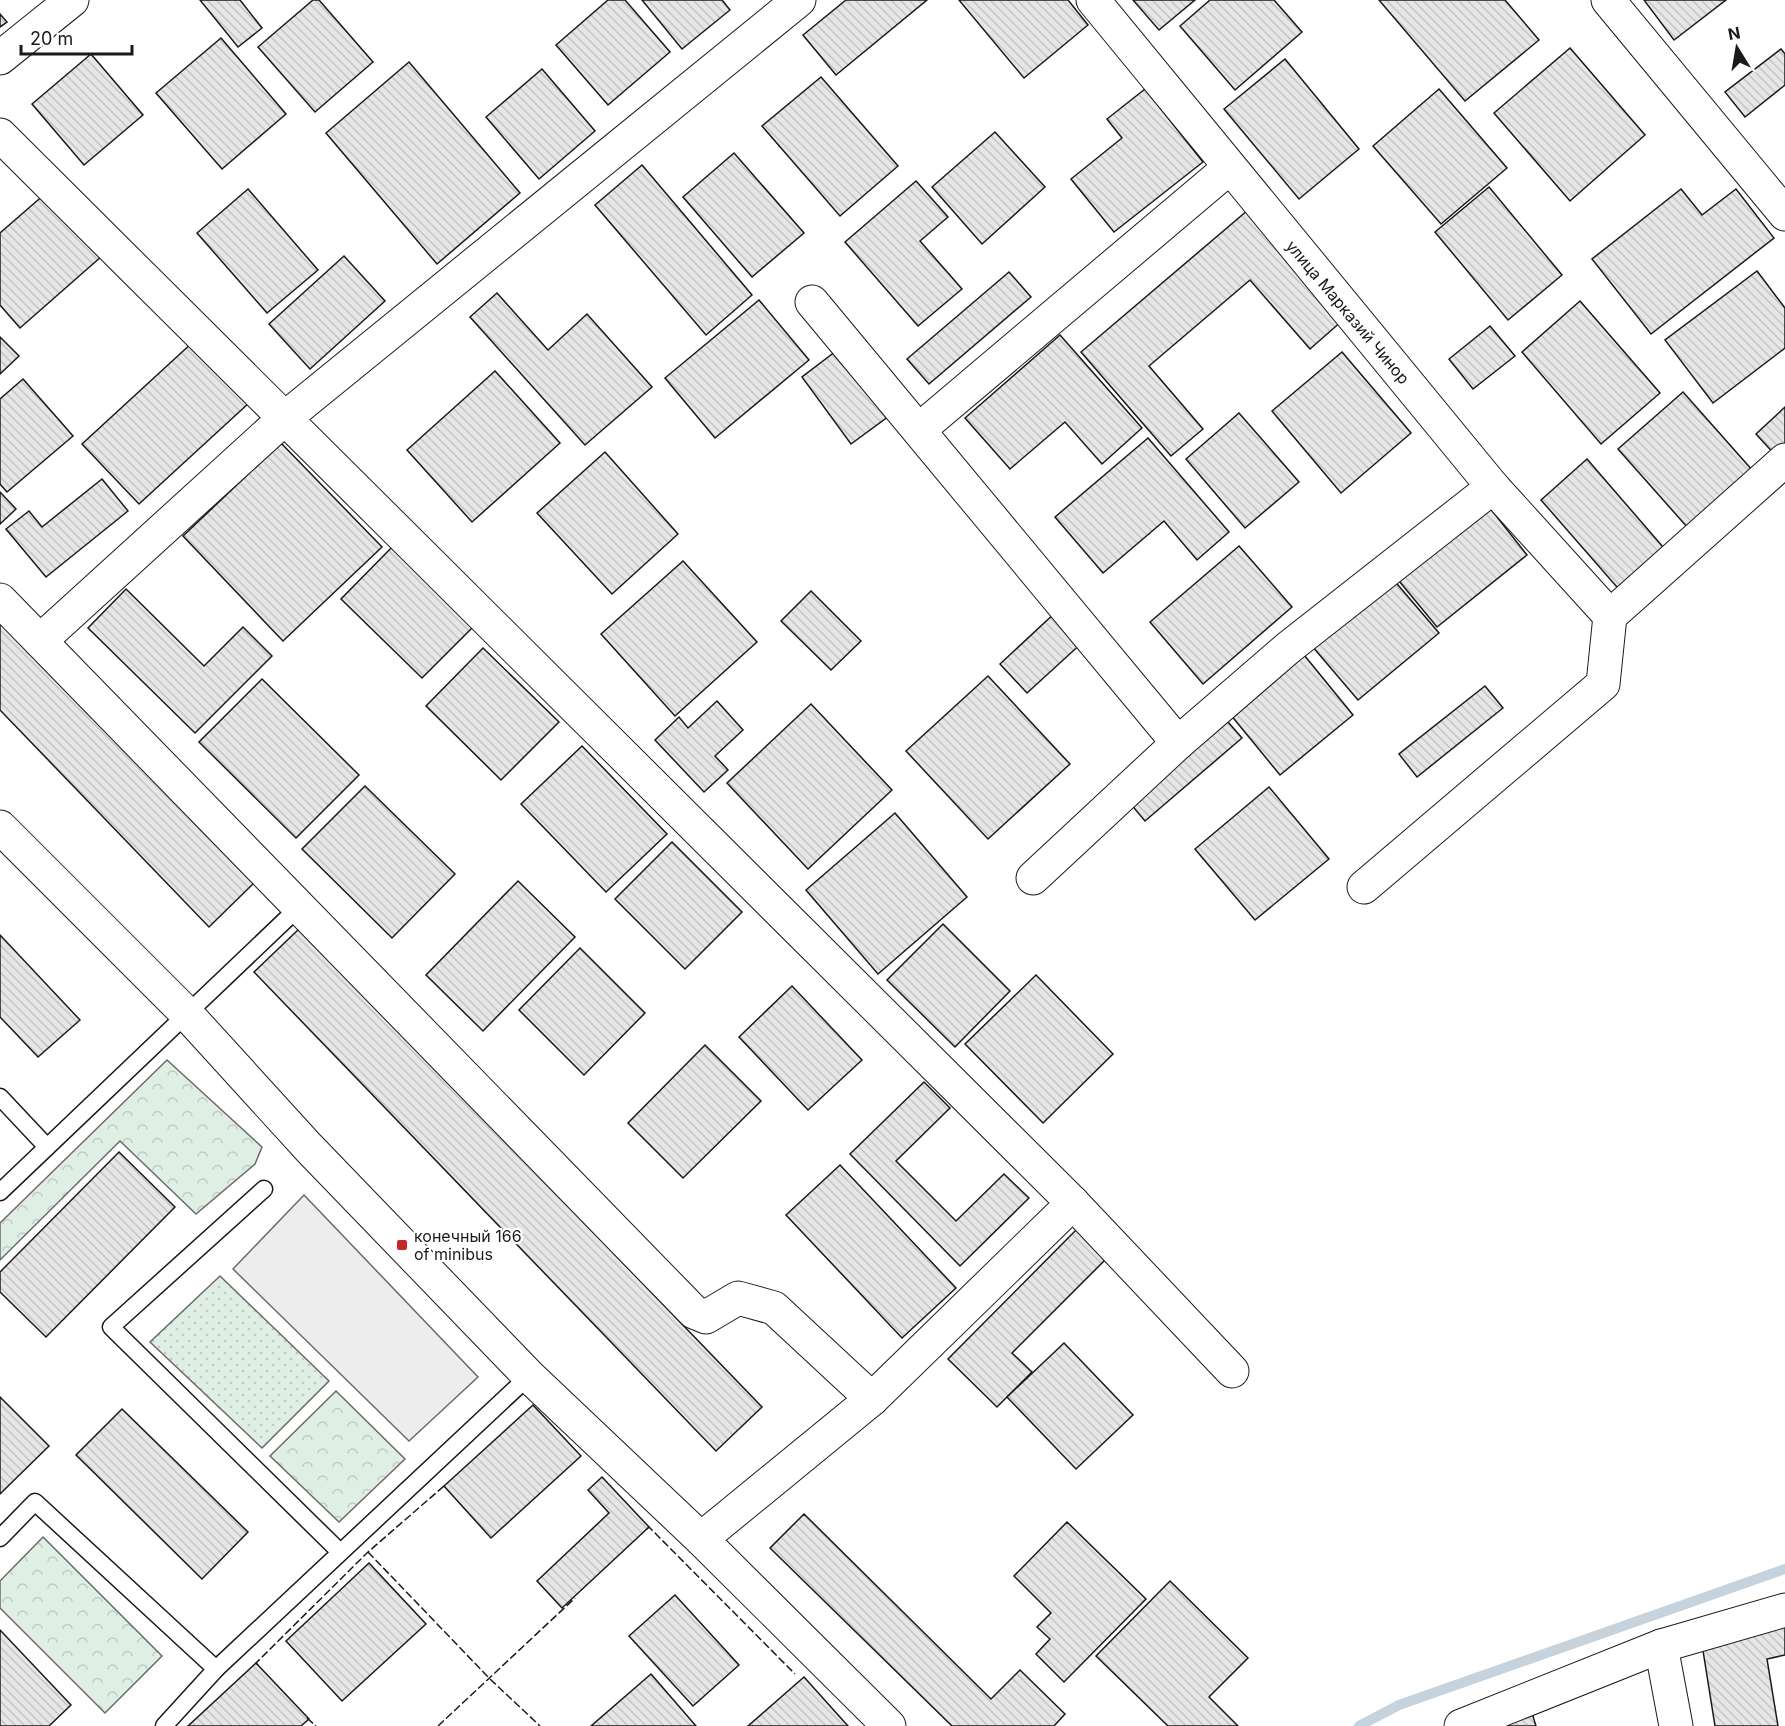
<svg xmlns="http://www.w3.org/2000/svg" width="1785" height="1726" font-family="Inter,sans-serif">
<defs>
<pattern id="grass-dots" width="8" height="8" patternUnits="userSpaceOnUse" patternTransform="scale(1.5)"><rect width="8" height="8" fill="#e0efe3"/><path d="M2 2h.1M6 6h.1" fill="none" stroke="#c0ccc2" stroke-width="1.8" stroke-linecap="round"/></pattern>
<pattern id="forest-crowns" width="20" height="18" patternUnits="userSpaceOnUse" patternTransform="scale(1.5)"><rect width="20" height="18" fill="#e0efe3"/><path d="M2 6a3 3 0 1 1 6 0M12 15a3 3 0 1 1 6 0" fill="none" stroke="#c0ccc2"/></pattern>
<pattern id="building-back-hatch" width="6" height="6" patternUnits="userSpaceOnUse" patternTransform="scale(1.5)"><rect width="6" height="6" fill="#e6e6e6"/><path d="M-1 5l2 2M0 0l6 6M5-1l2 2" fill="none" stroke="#c5c5c5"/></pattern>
</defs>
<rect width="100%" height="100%" fill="#fff"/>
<!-- grass -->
<polygon fill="url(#grass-dots)" stroke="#6a6a6a" stroke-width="1.5" points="220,1276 329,1381 262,1448 150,1342"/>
<!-- forest -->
<g fill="url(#forest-crowns)" stroke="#6a6a6a" stroke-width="1.5">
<polygon points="167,1060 262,1147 255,1164 196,1214 120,1141 0,1260 0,1223"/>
<polygon points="336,1391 405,1459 339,1522 270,1456"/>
<polygon points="43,1537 162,1656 105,1713 0,1608 0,1581"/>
</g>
<!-- parking -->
<polygon fill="#ededed" stroke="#6a6a6a" stroke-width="1.5" points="304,1195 478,1377 409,1441 233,1269"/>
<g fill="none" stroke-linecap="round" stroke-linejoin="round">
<!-- stream -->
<polyline stroke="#c6d2dc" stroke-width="10" points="1359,1726 1399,1705 1785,1569"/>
</g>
<!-- building -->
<g fill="url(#building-back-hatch)" stroke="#1a1a1a" stroke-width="1.5">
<polygon points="200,0 240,0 262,28 238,47"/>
<polygon points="313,0 319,0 373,62 315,112 258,47"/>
<polygon points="608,0 625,0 670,52 608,105 556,45"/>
<polygon points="642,0 722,0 730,10 682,49"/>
<polygon points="846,0 927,0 836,75 803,35"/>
<polygon points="959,0 1068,0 1088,25 1024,78"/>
<polygon points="1133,0 1195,0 1159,30"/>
<polygon points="1210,0 1274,0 1302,32 1235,90 1180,26"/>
<polygon points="1379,0 1505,0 1539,40 1465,101"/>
<polygon points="1644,0 1726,0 1674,40"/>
<polygon points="0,14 7,22 0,27"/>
<polygon points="221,38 286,114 222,169 156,93"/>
<polygon points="1570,48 1645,135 1570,201 1494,113"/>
<polygon points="1781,49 1785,54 1785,85 1745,117 1725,92"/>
<polygon points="91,54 143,115 84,165 32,104"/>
<polygon points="1285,59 1359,149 1299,199 1224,109"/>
<polygon points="409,62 520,193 437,264 326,133"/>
<polygon points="542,69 595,131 539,179 486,117"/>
<polygon points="821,77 898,166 840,216 762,126"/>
<polygon points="1145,89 1203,162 1114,232 1071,179 1122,138 1107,119"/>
<polygon points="1439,89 1507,168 1441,224 1373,146"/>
<polygon points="995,132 1045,187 982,244 932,187"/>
<polygon points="734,153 804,233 752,277 683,197"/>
<polygon points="642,165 752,295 706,335 595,205"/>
<polygon points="916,181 948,217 920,241 962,289 918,326 845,242"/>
<polygon points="1489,187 1562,275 1508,320 1435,232"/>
<polygon points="248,189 318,270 267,313 197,233"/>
<polygon points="1681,189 1702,215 1736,189 1774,238 1651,334 1592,259"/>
<polygon points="46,193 102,256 20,328 0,305 0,233"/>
<polygon points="1248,210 1343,320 1310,349 1250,280 1149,366 1203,429 1171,456 1081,352"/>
<polygon points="344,256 385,301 310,369 269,324"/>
<polygon points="1757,271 1785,308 1785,348 1713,403 1665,340"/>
<polygon points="1009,272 1031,297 929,384 907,359"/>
<polygon points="497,293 548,350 587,314 652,387 585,445 470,317"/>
<polygon points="759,300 809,360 715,438 665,378"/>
<polygon points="1580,301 1660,393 1601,444 1522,352"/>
<polygon points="1490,326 1515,356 1473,389 1449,359"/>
<polygon points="1060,335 1142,428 1102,464 1065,422 1010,469 965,418"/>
<polygon points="0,337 19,356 0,374"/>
<polygon points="194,341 250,402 139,504 82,444"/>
<polygon points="844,345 893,413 851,444 802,377"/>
<polygon points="1342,352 1411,433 1341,493 1272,411"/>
<polygon points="495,371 560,443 472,522 407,450"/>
<polygon points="23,379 73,436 7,492 0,484 0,399"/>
<polygon points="1683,392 1753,471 1688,528 1618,449"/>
<polygon points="1785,407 1785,452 1778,458 1756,434"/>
<polygon points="1239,413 1299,482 1245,528 1186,459"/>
<polygon points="1148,438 1229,532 1197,560 1164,521 1103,573 1055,517"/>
<polygon points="281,443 382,547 283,641 183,536"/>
<polygon points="605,452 678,534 612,594 537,513"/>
<polygon points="1587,459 1669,554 1623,594 1541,500"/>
<polygon points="102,479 128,511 46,577 6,529 29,511 42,527"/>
<polygon points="0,492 16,509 0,524"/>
<polygon points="1486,503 1527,555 1437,627 1395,576"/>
<polygon points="396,543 477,623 422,678 341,599"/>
<polygon points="1239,546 1292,607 1203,684 1150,622"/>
<polygon points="683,561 757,642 675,716 601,634"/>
<polygon points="1392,578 1439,633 1358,700 1312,646"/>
<polygon points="126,589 204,666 243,627 272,656 195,733 88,628"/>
<polygon points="811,591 861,641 831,670 781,621"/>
<polygon points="1057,611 1084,641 1027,693 1000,664"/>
<polygon points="0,618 255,882 209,927 0,710"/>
<polygon points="483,648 559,722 501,780 426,706"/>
<polygon points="1300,650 1353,715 1280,775 1226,709"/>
<polygon points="988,676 1070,764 988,839 906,751"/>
<polygon points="262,679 359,775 296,838 199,742"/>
<polygon points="1485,686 1503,708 1417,777 1399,754"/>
<polygon points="717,701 743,730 715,756 728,770 704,792 655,740 679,717 688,728"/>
<polygon points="811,704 892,790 808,869 727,783"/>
<polygon points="1221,714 1242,738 1145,821 1125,797"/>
<polygon points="582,746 667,834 606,892 521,804"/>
<polygon points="365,786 455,874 392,938 302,849"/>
<polygon points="1269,787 1329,859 1255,920 1195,849"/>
<polygon points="895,813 967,897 878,974 806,890"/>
<polygon points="672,842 742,912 685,969 615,899"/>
<polygon points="518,881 575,937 483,1031 426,975"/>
<polygon points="943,924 1010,991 955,1047 887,980"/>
<polygon points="300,928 762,1407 716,1451 254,972"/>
<polygon points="0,935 80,1020 38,1057 0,1017"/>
<polygon points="580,948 645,1013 584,1075 519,1010"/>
<polygon points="1036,975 1113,1054 1043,1123 965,1044"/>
<polygon points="792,986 862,1060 808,1110 739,1037"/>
<polygon points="705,1045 761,1101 683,1178 628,1123"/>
<polygon points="924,1082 950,1108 896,1161 956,1221 1004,1174 1029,1198 960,1266 850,1154"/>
<polygon points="119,1152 175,1207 46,1337 0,1292 0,1272"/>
<polygon points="840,1165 956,1288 902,1338 786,1215"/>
<polygon points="1079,1227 1109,1256 1012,1353 1032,1372 997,1407 948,1359"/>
<polygon points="1064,1343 1133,1415 1076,1469 1007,1397"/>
<polygon points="0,1397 49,1446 0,1494"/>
<polygon points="533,1405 581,1456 491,1538 444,1486"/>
<polygon points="122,1409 248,1532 202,1579 76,1455"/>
<polygon points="602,1477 649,1527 562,1608 537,1581 609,1513 588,1490"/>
<polygon points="804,1514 991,1699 1020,1670 1065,1714 1054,1726 952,1726 770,1548"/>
<polygon points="1067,1522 1146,1599 1064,1682 1036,1654 1050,1639 1037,1627 1051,1613 1014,1576"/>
<polygon points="369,1563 426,1624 342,1701 286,1641"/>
<polygon points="1170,1581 1248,1658 1209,1697 1238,1726 1168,1726 1096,1656"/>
<polygon points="675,1595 739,1665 693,1706 629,1636"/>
<polygon points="1785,1612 1785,1655 1767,1659 1778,1726 1715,1726 1701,1638"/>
<polygon points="0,1630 71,1705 49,1726 0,1726"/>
<polygon points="256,1663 309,1719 301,1726 188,1726"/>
<polygon points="651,1674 696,1726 591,1726"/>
<polygon points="804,1677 848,1726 748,1726"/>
<polygon points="1532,1713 1536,1726 1496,1726"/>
</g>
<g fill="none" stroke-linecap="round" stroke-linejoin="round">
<defs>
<g id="service">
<polyline points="0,1097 47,1147"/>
<polyline points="264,1189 111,1327 340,1552"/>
<polyline points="0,1192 298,908"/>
<polyline points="0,1538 35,1502 216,1669"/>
<polyline points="164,1726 216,1669 529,1376"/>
</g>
<g id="minor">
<polyline points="1093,0 1493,487 1610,616"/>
<polyline points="1608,0 1785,214"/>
<polyline points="0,58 72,0"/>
<polyline points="0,135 1073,1203 872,1399 701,1539"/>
<polyline points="812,302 1178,743"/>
<polyline points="920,429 1229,168"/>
<polyline points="0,600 40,641 285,418 799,0"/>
<polyline points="40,641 694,1312 706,1317 738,1298 774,1308 872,1399"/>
<polyline points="0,827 186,1013 309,1148 529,1376 701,1539 889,1726"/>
<polyline points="1033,878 1178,743 1288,648 1493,487"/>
<polyline points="1364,887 1603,684 1610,616 1785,460"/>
<polyline points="1073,1203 1232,1371"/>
<polyline points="1661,1646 1676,1726"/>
<polyline points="1461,1726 1661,1646 1785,1610"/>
</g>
</defs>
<!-- service casing -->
<use href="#service" stroke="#1a1a1a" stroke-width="19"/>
<!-- minor casing -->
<use href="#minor" stroke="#1a1a1a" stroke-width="35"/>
<!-- service -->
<use href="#service" stroke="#fff" stroke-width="16"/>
<!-- minor -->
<use href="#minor" stroke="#fff" stroke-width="33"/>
<!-- fence -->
<g stroke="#1a1a1a" stroke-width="1.5" stroke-dasharray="8 3" stroke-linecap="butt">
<polyline points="647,1529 649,1527 795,1674"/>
<polyline points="368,1552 490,1679 540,1726"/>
<polyline points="258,1665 256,1663 368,1552 444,1486"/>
<polyline points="307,1718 316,1726"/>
<polyline points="438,1726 575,1598"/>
</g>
</g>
<!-- markers -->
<rect fill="#c62828" stroke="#fff" stroke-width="2" x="396" y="1239" width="12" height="12" rx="3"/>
<g text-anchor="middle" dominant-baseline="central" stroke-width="4.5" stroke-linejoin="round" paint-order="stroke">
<!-- street labels -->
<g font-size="16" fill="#1a1a1a" stroke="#fff">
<text transform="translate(1348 312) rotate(50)">улица Марказий Чинор</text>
</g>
<!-- poi labels -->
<g font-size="16" fill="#1a1a1a" stroke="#fff" text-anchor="start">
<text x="414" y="1236">конечный 166<tspan x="414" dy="18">of minibus</tspan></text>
</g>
</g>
<!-- north arrow -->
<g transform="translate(1737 48) rotate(349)" stroke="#ffffff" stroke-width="4.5" paint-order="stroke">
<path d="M0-4.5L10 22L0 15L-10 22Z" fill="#1a1a1a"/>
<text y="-9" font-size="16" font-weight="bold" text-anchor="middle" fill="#1a1a1a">N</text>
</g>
<!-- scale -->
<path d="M21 45v9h111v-9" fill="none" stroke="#1a1a1a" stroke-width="3"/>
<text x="30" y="45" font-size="18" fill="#1a1a1a" stroke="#ffffff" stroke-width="4.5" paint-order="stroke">20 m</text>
</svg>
